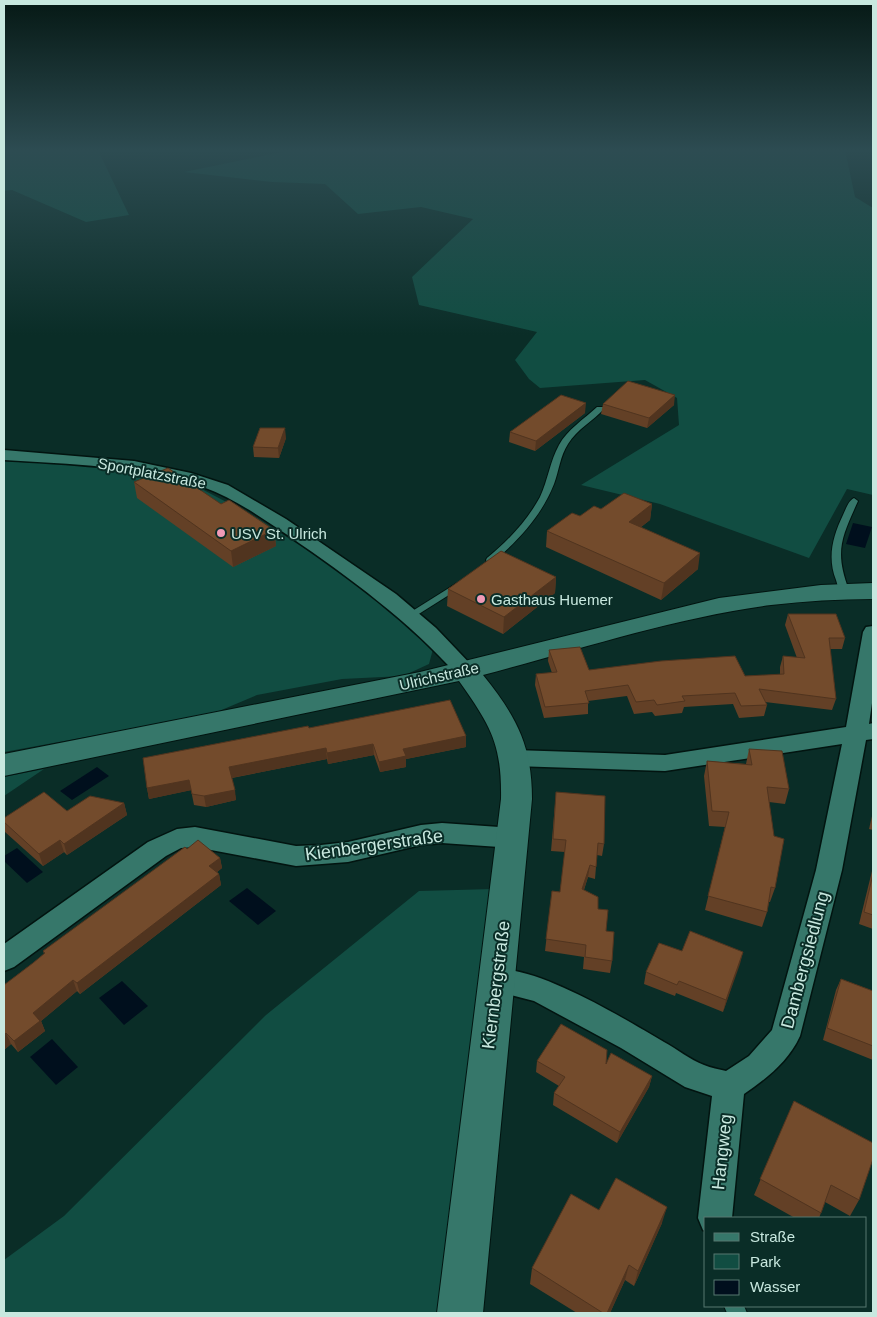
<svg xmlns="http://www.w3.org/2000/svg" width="877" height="1317" font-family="Helvetica,sans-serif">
<rect width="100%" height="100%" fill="#0a2d27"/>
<!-- green -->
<g fill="#114d42">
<polygon points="4,150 98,150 129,215 86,222 12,190 4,191"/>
<polygon points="292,150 845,150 855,197 873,208 873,495 847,489 809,558 660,504 581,485 679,425 677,398 645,380 540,388 529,379 515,360 537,332 419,305 412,277 473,219 421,207 358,214 325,184 272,182 184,172"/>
<polygon points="4,459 92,464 192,484 257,518 371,591 433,649 429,664 403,676 342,679 257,695 212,714 4,752"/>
<polygon points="44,769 4,796 4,777"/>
<polygon points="494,889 445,1274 444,1313 4,1313 4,1260 64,1216 266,1015 419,891"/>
</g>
<!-- water -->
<g fill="#000f1d">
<polygon points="853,523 872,527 865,548 846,544"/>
<polygon points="97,767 109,776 72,800 60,791"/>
<polygon points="17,848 43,872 27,883 4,861 4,856"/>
<polygon points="247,888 276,911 258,925 229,901"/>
<polygon points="122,981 148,1006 124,1025 99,998"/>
<polygon points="52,1039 78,1067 56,1085 30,1057"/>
</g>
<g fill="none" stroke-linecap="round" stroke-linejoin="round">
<defs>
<g id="lane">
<path d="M597 407H603L604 409C593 421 577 429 568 444 560 456 559 471 554 484 542 515 519 540 493 562H487L486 560 487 558C508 541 527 521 540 497 548 480 550 461 559 445 567 430 584 419 597 407Z"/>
<path d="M854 498 858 501C842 537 834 551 849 590L844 593C838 591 838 586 836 580 827 557 833 536 843 515 846 509 848 501 854 498Z"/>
<polygon points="457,583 460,584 462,586 460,588 414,617 411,618 406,615"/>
<polygon points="724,1306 744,1306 747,1313 727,1313"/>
</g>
<g id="street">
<path d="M4 450 134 461 191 473 228 485 286 519 396 594 436 628 477 671 474 676 466 678 458 676C409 621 350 578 289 536 262 518 234 498 203 487 140 466 70 464 4 460Z"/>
<path d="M873 626V696L869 724 873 723V739L866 740 842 870 800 1036C788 1062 767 1078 744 1094L732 1218H706V1231L703 1230 698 1218 712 1096 685 1087 621 1048 534 1001 487 989 483 980 487 971C526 958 628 1021 664 1042 677 1049 690 1060 704 1065 711 1068 719 1069 726 1071L749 1056 772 1030 816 870 842 744 665 771 514 766 506 764 502 758 506 752 514 750 665 755 846 727 863 632 866 627Z"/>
<polygon points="442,823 514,828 523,831 527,838 523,845 514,848 442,843 421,845 348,862 296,866 195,847 181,848 166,856 14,967 4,971 4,944 148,842 177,829 195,827 296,846 321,845 348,842 421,825"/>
</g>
<path id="secondary" d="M873 583V599C839 599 805 601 771 605 673 618 578 650 483 675 516 716 532 745 532 799L483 1313H437L501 799C502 743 490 725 459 681L4 776V754L420 672 719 598 821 585Z"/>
</defs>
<!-- lane casing -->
<use href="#lane" stroke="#021410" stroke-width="2"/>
<!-- street casing -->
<use href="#street" stroke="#021410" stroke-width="3"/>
<!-- secondary casing -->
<use href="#secondary" stroke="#021410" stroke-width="2"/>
<!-- lane -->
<use href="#lane" fill="#36776a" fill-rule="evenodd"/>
<!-- street -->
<use href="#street" fill="#36776a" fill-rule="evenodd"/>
<!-- secondary -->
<use href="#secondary" fill="#36776a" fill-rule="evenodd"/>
</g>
<!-- wall -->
<g fill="#634026">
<polygon points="603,404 674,405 647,428 601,414"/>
<polygon points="585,413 535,451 509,442 510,432"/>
<polygon points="286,438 279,458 254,457 253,447"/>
<polygon points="134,482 221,504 274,530 276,546 233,567 137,498"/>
<polygon points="652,504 650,520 641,527 698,569 661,600 546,547 547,531 580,516 601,509"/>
<polygon points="556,577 555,593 503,634 447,606 448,589"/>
<polygon points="788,614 845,638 842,649 830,649 836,699 832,710 765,702 767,705 764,716 739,718 733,704 684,707 682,713 655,716 652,712 634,714 627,696 588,701 588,714 544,718 535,685 536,674 552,673 548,661 549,650 589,670 745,676 780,675 780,667 783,656 797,658 785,625"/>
<polygon points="309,728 466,736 466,747 406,759 406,767 380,772 374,755 328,764 327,759 232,778 236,800 206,807 194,805 191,790 149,799 147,788"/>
<polygon points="749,749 789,789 785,804 769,802 775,888 770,902 769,902 767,912 762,927 705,910 725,827 709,826 704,776 707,761 746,764"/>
<polygon points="124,803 127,815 67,855 64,852 43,866 5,832 4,828 4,818 67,811"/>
<polygon points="555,804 604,844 602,856 597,855 595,879 588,877 584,890 598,909 606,931 612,961 610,973 583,969 584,957 545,951 552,891 560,892 565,852 551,851"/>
<polygon points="873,812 873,830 869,829"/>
<polygon points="187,849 220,858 222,868 217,872 219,874 221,885 80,994 77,991 41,1021 45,1031 18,1052 11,1044 4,1050 4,985 33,963 44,954 43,951"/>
<polygon points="873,867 873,929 859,924"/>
<polygon points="682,951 743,952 723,1012 676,993 675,996 644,984 646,972"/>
<polygon points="841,979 873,991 873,1060 823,1040 836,990"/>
<polygon points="537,1061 606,1064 652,1076 649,1087 617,1143 553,1105 554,1093 559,1086 536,1072"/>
<polygon points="794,1101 859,1200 850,1216 825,1202 819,1218 795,1218 754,1195"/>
<polygon points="599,1210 662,1223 634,1286 625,1280 610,1313 577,1313 530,1284 532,1268"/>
</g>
<!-- shaded-wall -->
<g fill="#50341f">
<polygon points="675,395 674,405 647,428 649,418"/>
<polygon points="586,403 585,413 535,451 536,441"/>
<polygon points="285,428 286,438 279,458 278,448"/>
<polygon points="652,504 650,520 627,538 629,522"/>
<polygon points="274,530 276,546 233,567 231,551"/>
<polygon points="700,553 698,569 661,600 664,583"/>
<polygon points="556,577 555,593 503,634 504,617"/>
<polygon points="466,736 466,747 406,759 406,767 380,772 379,762 403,749"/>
<polygon points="373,744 374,755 328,764 327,753"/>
<polygon points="326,748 327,759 231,778 229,767"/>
<polygon points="189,780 192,790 149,799 147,788"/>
<polygon points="235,790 236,800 206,807 204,796"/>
<polygon points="124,803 127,815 67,855 64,844"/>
<polygon points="60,840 64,852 43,866 39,854"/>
<polygon points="220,858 222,868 211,877 209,866"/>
<polygon points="590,865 588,877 580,901 582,889"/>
<polygon points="219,874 221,885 80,994 77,983"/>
<polygon points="743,952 740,964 723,1012 726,1000"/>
<polygon points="73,980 77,991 41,1021 45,1031 18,1052 14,1041 33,1013"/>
<polygon points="6,1033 11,1044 4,1050 4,1035"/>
<polygon points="652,1076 649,1087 617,1143 620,1132"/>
<polygon points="667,1207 662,1223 634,1286 638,1271"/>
<polygon points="629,1265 625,1280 610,1313 607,1313"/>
</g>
<!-- building -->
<g fill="#734b2c" stroke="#50341f">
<polygon points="628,381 675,395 649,418 603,404"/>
<polygon points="561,395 586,403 536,441 510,432"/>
<polygon points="260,428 285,428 278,448 253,447"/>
<polygon points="168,468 221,504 229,500 274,530 231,551 134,482"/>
<polygon points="624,493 652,504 629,522 700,553 664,583 547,531 572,513 580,516 594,506 601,509"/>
<polygon points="501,551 556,577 504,617 448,589"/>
<polygon points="788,614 836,614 845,638 829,638 836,699 759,689 767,705 741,706 735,693 682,696 685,701 657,705 654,700 636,702 628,685 585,691 589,703 545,707 536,674 557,672 549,650 580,647 589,670 661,661 735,656 745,676 784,674 783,656 805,658"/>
<polygon points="450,700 466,736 403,749 406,756 379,762 373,744 327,753 326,748 229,767 235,790 204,796 192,794 189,780 147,788 143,758 308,726 309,728"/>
<polygon points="749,749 782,751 789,789 767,787 774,836 784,839 775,888 771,887 767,912 708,896 729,812 712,811 707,761 752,765"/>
<polygon points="44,792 67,811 90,796 124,803 64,844 60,840 39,854 4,822 4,818"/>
<polygon points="556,792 605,796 604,844 598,843 596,867 590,865 582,889 598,897 598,909 608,910 606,931 614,932 612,961 585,957 586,945 546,939 552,891 560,892 566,840 553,839"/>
<polygon points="198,840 220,858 209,866 219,874 77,983 73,980 33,1013 40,1021 14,1041 6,1033 4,1035 4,985 33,963 45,953 43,951 185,847 187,849"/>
<polygon points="873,874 873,915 864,912"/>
<polygon points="690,931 743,952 726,1000 679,981 677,985 646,972 659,943 682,951"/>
<polygon points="841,979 873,991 873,1046 827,1028"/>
<polygon points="561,1024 607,1050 606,1064 611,1053 652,1076 620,1132 554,1093 565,1077 537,1061"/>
<polygon points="794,1101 873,1143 873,1159 859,1200 831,1185 821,1213 760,1179"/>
<polygon points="616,1178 667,1207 638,1271 629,1265 607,1313 603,1313 532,1268 571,1194 599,1210"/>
</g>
<!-- sky -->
<linearGradient id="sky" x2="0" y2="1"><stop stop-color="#061915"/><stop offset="0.45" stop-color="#2d4c52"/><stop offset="1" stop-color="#2d4c52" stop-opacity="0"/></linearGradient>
<rect width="877" height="335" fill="url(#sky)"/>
<!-- markers -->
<g fill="#f09ab7" stroke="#0a2d27" stroke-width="2">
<circle cx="221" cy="533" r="5"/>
<circle cx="481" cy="599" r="5"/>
</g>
<g text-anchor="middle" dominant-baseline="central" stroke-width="4" stroke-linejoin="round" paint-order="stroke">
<!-- street labels -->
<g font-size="15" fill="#c8e8df" stroke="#0a2d27">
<text transform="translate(152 473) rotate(11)">Sportplatzstraße</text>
<text transform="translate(439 676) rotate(-13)">Ulrichstraße</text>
</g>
<!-- poi labels -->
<g font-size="15" fill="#c8e8df" stroke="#0a2d27" text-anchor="start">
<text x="231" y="533">USV St. Ulrich</text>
<text x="491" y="599">Gasthaus Huemer</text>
</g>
<!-- near-street labels -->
<g font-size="18" fill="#c8e8df" stroke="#0a2d27">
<text transform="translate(374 845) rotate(-8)">Kienbergerstraße</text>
<text transform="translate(805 960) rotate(-75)">Dambergsiedlung</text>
<text transform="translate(496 985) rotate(-83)">Kiernbergstraße</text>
<text transform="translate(722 1152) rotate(-84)">Hangweg</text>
</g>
</g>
<!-- border -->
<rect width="877" height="1317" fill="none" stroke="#c8e8df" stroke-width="10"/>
<!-- legend -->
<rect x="704" y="1217" width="162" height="90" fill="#0a2d27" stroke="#567871"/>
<rect x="714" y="1233" width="25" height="8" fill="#36776a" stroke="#567871"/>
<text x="750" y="1242" font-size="15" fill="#c8e8df">Straße</text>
<rect x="714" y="1254" width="25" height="15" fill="#114d42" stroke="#567871"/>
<text x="750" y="1267" font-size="15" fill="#c8e8df">Park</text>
<rect x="714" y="1280" width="25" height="15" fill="#000f1d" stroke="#567871"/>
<text x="750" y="1292" font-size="15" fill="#c8e8df">Wasser</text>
</svg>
